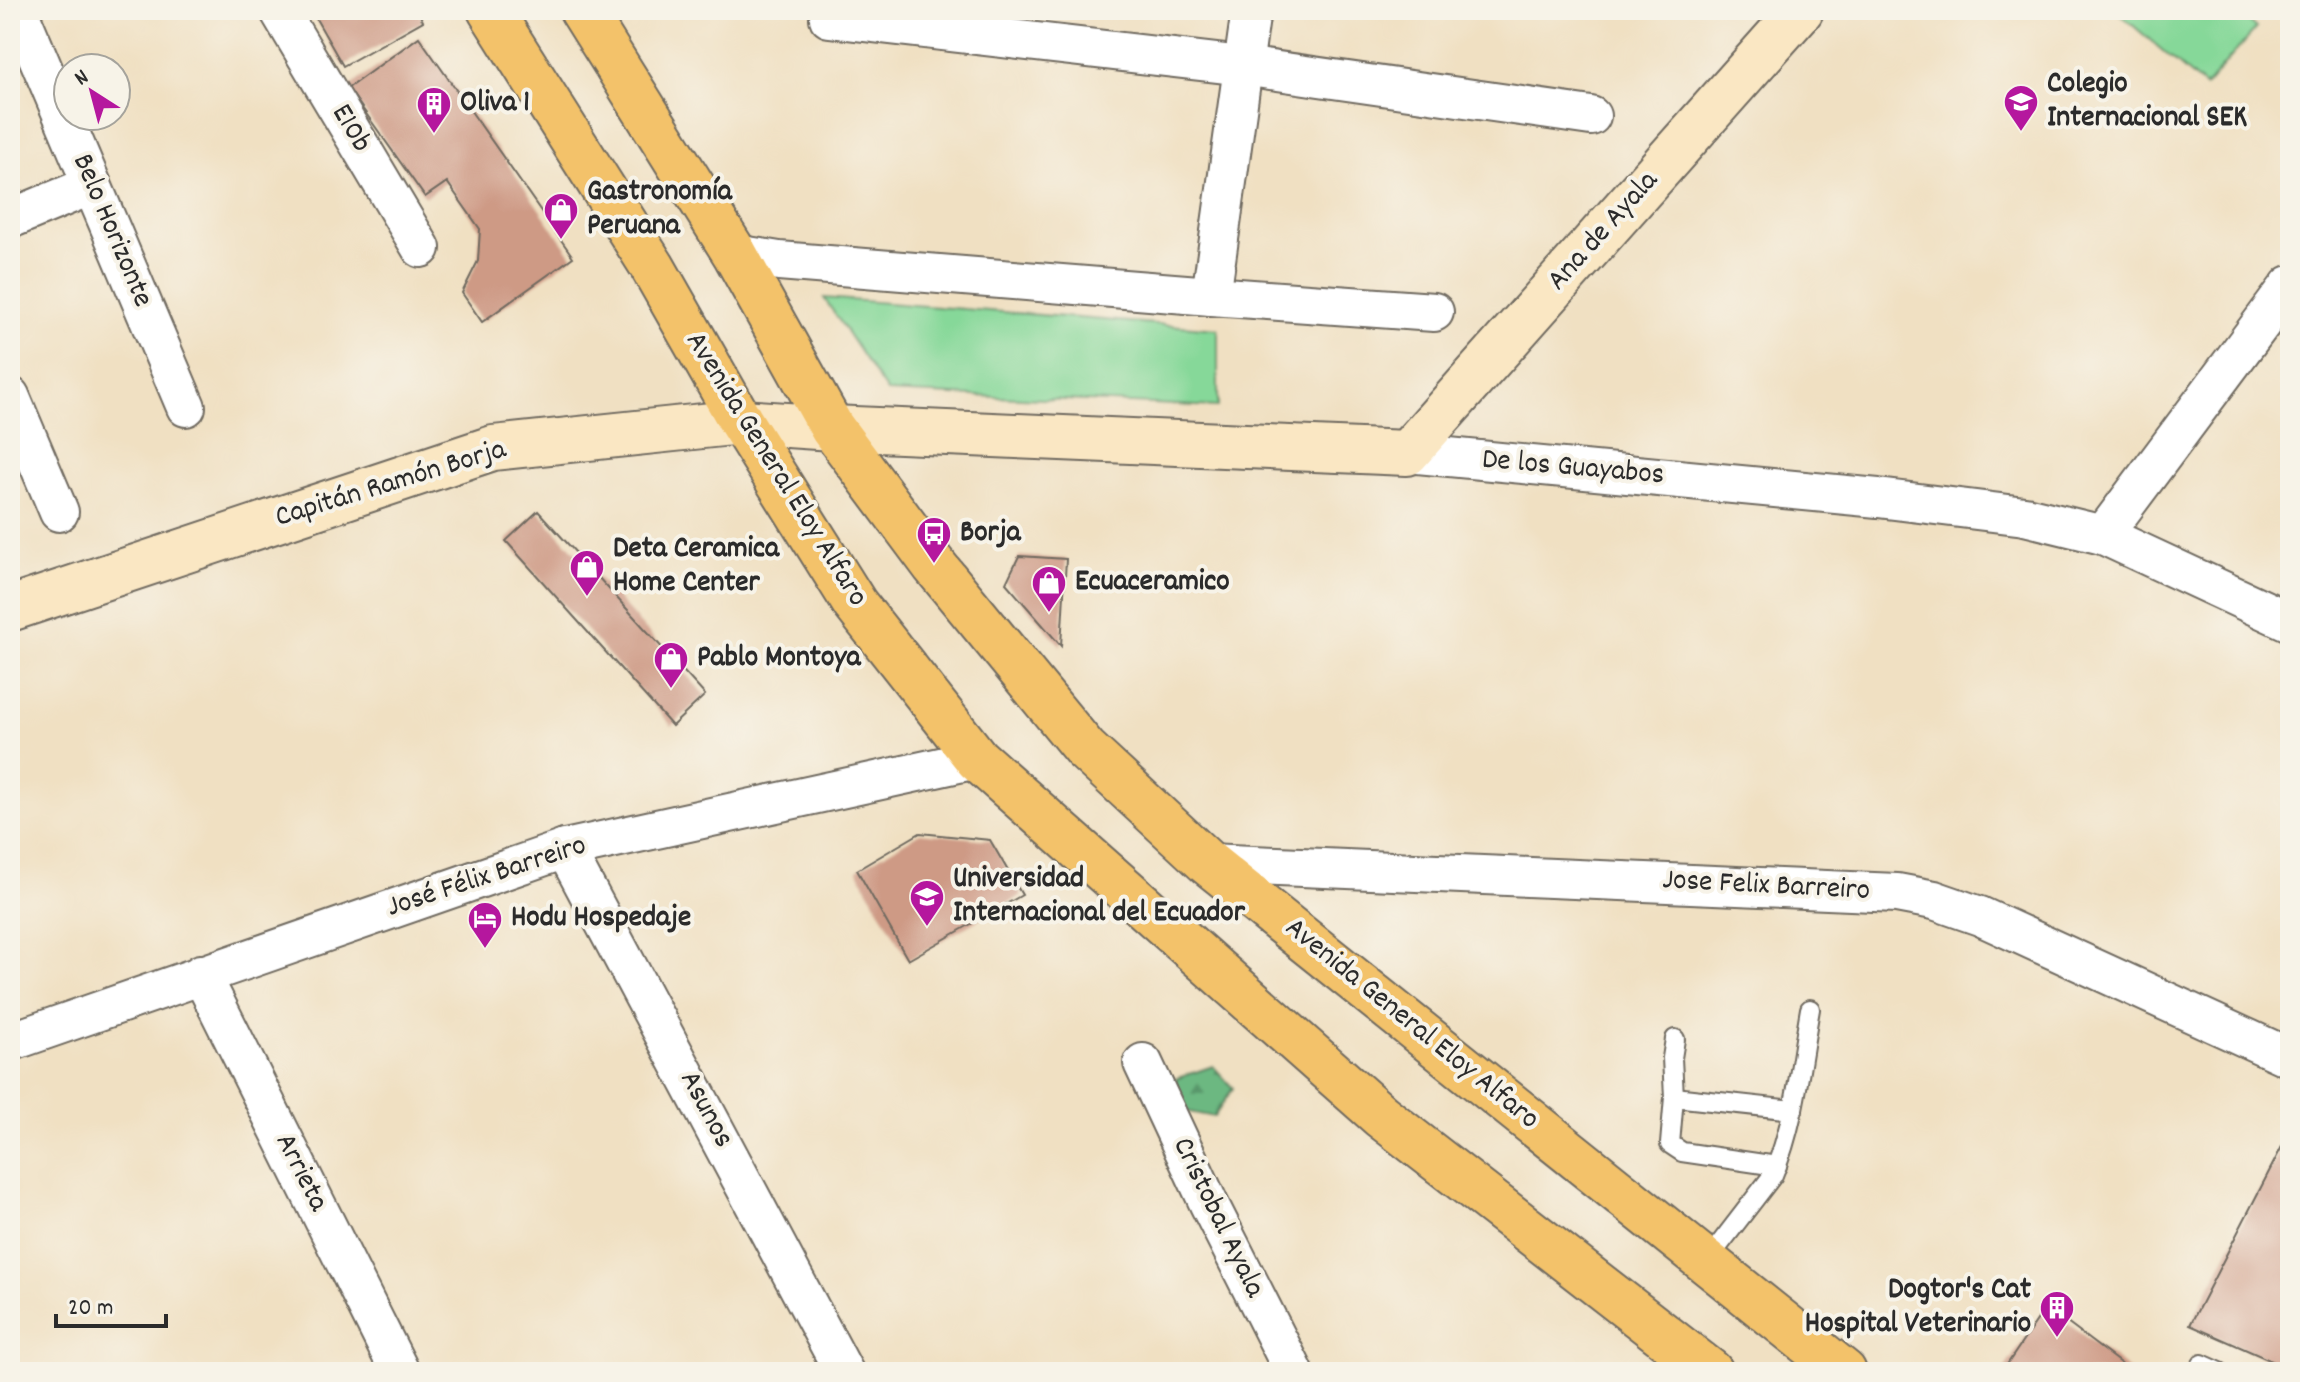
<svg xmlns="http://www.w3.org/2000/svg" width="2300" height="1382" font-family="Dekko,sans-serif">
<defs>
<pattern id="forest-firs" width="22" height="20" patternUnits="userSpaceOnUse" patternTransform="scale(2)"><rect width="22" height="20" fill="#6cb881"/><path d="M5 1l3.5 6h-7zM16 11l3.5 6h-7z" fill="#59966a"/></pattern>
</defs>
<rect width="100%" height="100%" fill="#f7f3e8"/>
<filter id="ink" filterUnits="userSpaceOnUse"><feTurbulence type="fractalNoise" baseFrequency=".0125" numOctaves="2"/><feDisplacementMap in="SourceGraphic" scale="16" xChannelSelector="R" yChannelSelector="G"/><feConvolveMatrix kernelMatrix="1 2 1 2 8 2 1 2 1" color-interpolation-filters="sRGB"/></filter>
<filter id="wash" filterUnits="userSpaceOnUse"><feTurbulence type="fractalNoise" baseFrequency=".006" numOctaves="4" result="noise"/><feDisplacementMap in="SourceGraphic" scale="32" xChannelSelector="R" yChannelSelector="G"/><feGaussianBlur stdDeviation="1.8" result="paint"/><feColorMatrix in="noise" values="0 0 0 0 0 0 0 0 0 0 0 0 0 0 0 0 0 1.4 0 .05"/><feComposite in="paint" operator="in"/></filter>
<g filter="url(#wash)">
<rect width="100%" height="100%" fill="#f0e0c2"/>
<!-- forest -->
<polygon fill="url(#forest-firs)" stroke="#4c7256" stroke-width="2" points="1213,1066 1233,1088 1214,1117 1183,1111 1175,1079"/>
<!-- green -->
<g fill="#86d899" stroke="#588262" stroke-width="2">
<polygon points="2115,10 2236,10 2256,28 2205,87"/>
<polygon points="824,298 1218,329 1218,407 887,392"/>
</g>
<g id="blocks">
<!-- building -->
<g fill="#ce9a85">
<polygon points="311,10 417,10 423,21 343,66"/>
<polygon points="419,37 573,257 482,322 462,293 478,261 480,229 447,182 425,197 348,88"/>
<polygon points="538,511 705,695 672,726 506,541"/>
<polygon points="1019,556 1066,559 1061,646 1006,583"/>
<polygon points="920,833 990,840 1022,895 908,960 857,870"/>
<polygon points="2290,1131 2290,1369 2190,1325"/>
<polygon points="2046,1307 2132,1372 2002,1372"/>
</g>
</g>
</g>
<g filter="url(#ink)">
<use href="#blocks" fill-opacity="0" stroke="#706a60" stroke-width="2"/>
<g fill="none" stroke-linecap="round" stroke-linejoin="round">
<defs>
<g id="lane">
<polyline points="1675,1039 1672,1058 1674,1097 1670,1144 1682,1152 1777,1166"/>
<polyline points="1674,1097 1793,1110"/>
<path d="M1706 1262 1773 1175C1795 1123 1800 1065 1810 1009"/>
<polyline points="2202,1364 2220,1372"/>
</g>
<g id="street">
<polyline points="18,10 186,407"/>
<polyline points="279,10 421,248"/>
<polyline points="829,18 1243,66 1591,116"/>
<polyline points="10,219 92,185"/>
<polyline points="735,254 779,261 1211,296 1251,10"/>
<polyline points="1211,296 1434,312"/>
<polyline points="10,396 59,512"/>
<polyline points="1407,453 1878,498 2025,516 2103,535 2290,622"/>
<polyline points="2103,535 2290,285"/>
<polyline points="565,849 844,1372"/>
<polyline points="1208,863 1897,893 1934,900 1980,916 2290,1058"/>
<polyline points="201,974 400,1372"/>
<polyline points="10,1042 565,849 977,759"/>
<polyline points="1143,1063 1209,1204 1294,1372"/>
</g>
<polyline id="secondary" points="10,609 493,448 741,422 832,428 1407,453 1801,10"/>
<g id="primary">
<polyline points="490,10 652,266 741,422 855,604 977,759 1381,1116 1711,1372"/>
<polyline points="582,10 735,254 832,428 934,565 1085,749 1208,863 1844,1372"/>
</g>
</defs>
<!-- lane casing -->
<use href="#lane" stroke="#706a60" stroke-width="22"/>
<!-- street casing -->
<use href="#street" stroke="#706a60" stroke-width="42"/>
<!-- secondary casing -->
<use href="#secondary" stroke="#706a60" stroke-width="48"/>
<!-- primary casing -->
<use href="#primary" stroke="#706a60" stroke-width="48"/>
<!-- lane -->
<use href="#lane" stroke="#fff" stroke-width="18"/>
<!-- street -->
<use href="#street" stroke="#fff" stroke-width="38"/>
<!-- secondary -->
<use href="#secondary" stroke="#fae7c3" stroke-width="44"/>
<!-- primary -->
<use href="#primary" stroke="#f3c26a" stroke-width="44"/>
</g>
</g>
<!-- icons -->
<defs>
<symbol id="school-pin" viewBox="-11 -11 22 30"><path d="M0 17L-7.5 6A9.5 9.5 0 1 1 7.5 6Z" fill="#b5179e" stroke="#f7f3e8"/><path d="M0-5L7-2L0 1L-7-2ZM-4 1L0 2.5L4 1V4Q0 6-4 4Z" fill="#fff"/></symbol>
<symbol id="building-pin" viewBox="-11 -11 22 30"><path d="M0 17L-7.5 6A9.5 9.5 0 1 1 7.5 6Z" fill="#b5179e" stroke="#f7f3e8"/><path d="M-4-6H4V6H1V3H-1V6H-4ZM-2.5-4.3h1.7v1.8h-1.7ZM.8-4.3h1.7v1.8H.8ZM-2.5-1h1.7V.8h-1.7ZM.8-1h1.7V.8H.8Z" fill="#fff"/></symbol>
<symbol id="shop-pin" viewBox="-11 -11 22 30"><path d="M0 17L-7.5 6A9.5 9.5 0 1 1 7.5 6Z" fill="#b5179e" stroke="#f7f3e8"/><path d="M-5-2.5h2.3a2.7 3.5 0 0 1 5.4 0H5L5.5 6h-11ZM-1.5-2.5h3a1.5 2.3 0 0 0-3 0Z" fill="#fff"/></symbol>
<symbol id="bus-pin" viewBox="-11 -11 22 30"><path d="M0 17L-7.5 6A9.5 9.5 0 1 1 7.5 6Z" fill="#b5179e" stroke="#f7f3e8"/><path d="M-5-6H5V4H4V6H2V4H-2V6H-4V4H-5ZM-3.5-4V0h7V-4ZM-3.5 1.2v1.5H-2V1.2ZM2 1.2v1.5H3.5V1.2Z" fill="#fff"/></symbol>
<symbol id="university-pin" viewBox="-11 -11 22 30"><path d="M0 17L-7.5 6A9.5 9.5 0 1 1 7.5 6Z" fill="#b5179e" stroke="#f7f3e8"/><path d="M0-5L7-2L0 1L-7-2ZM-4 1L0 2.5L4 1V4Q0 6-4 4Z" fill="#fff"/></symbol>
<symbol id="hotel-pin" viewBox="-11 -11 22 30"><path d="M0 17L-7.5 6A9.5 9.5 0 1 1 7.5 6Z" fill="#b5179e" stroke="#f7f3e8"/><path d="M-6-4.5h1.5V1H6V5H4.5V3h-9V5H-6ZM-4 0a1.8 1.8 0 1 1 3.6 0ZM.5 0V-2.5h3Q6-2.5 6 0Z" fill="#fff"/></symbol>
</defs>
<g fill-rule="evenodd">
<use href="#school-pin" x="2001" y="82" width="40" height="54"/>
<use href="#building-pin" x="414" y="84" width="40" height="54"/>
<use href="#shop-pin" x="541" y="190" width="40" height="54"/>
<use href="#bus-pin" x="914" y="514" width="40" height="54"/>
<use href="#shop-pin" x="567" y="547" width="40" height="54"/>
<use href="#shop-pin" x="1029" y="563" width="40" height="54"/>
<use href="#shop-pin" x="651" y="639" width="40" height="54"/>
<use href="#university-pin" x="907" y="877" width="40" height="54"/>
<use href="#hotel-pin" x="465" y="899" width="40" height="54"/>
<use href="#building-pin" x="2037" y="1288" width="40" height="54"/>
</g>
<g text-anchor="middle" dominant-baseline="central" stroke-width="8" stroke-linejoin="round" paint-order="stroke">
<!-- poi labels -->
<g font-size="30" font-weight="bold" fill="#2b2b2b" stroke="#f7f3e8" text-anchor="start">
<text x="2047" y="85">Colegio<tspan x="2047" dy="34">Internacional SEK</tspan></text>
<text x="460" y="104">Oliva 1</text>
<text x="587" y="193">Gastronomía<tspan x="587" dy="34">Peruana</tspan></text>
<text x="960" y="534">Borja</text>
<text x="613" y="550">Deta Ceramica<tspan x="613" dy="34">Home Center</tspan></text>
<text x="1075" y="583">Ecuaceramico</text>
<text x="697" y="659">Pablo Montoya</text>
<text x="953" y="880">Universidad<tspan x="953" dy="34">Internacional del Ecuador</tspan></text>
<text x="511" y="919">Hodu Hospedaje</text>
<text x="2031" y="1291" text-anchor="end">Dogtor's Cat<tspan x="2031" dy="34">Hospital Veterinario</tspan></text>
</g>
<!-- street labels -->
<g font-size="30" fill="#2b2b2b" stroke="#f7f3e8">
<text transform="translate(350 129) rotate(59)">E10b</text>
<text transform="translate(111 231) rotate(67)">Belo Horizonte</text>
<text transform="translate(1604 232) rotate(-48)">Ana de Ayala</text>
<text transform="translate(1573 469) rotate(5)">De los Guayabos</text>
<text transform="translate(775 470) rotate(58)">Avenida General Eloy Alfaro</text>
<text transform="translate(391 485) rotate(-17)">Capitán Ramón Borja</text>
<text transform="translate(487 878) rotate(-18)">José Félix Barreiro</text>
<text transform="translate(1766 887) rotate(3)">Jose Felix Barreiro</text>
<text transform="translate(1411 1025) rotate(39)">Avenida General Eloy Alfaro</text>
<text transform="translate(705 1110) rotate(62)">Asunos</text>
<text transform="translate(300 1173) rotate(63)">Arrieta</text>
<text transform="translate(1217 1218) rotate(64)">Cristobal Ayala</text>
</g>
</g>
<!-- margin -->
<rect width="2300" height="1382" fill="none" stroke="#f7f3e8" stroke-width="40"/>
<!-- north arrow -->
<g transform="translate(92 92) rotate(324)"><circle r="38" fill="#f7f3e8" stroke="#a5a39c" stroke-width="2"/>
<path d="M0-6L14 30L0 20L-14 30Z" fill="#b5179e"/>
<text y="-12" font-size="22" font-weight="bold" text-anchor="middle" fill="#2b2b2b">N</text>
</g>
<!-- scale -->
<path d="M56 1314v12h110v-12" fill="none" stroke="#2b2b2b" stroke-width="4"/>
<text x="68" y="1314" font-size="24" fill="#2b2b2b" stroke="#f7f3e8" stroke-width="6" paint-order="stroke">20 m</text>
</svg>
